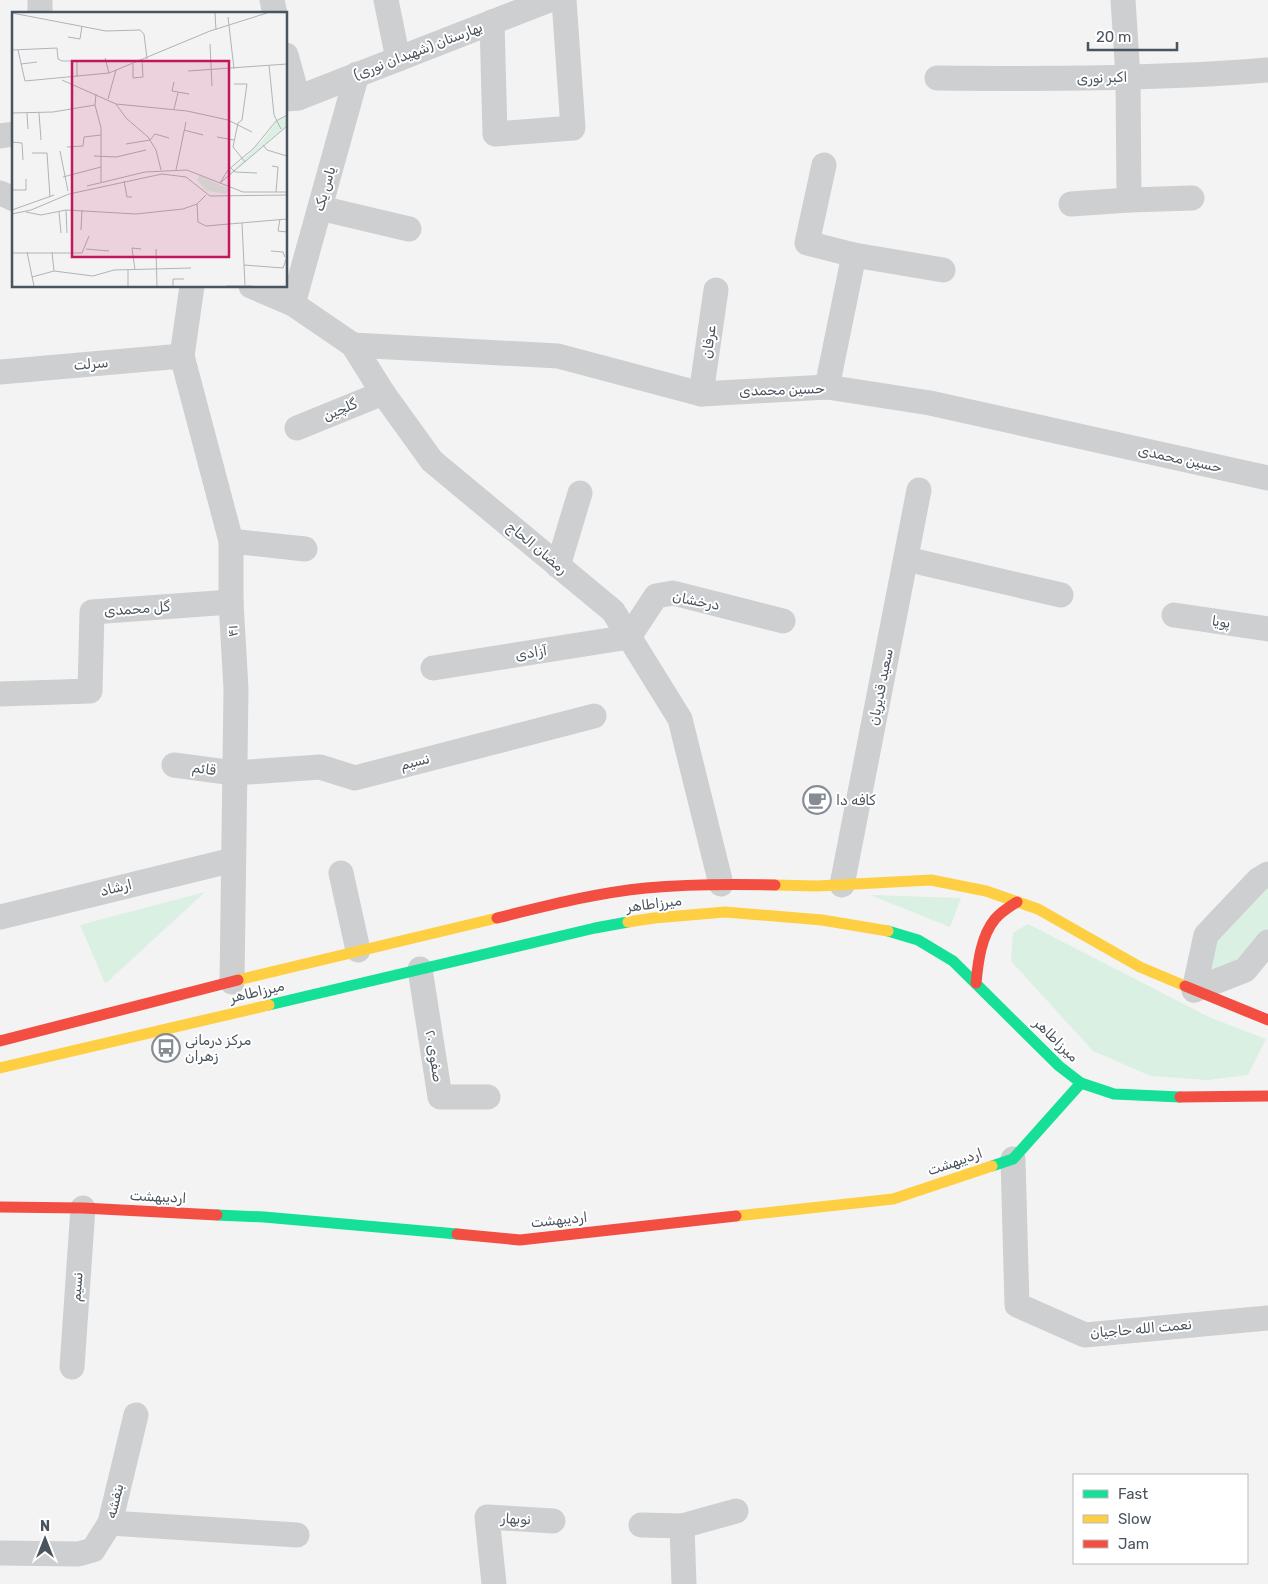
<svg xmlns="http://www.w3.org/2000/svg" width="1268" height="1584" font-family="Rubik,Cairo,sans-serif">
<rect width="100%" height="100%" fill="#f3f3f3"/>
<!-- green -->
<g fill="#d9f0e2">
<polygon points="1268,883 1268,938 1243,967 1204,977 1214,941"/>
<polygon points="205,892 106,983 105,983 80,925"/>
<polygon points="870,895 961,898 950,927"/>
<polygon points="1028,924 1211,1018 1266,1039 1248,1075 1207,1080 1151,1076 1093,1051 1011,961 1013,933"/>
</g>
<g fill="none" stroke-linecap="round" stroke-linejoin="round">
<!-- street -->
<g stroke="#cdcfd1" stroke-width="25">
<polyline points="272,0 275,14"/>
<polyline points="386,0 398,59"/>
<polyline points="1123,0 1128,77 1129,200"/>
<polyline points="40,14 40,0"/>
<polyline points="492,22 495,134 573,128 564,0"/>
<polyline points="286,55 298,98"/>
<path d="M937 78C1047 79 1158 79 1268 70"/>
<polyline points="286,99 298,98 549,0"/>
<polyline points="0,136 14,134"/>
<polyline points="824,165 807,243 854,255 943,270"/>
<polyline points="0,193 14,199"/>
<polyline points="1071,204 1129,200 1192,198"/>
<polyline points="320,208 409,229"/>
<polyline points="192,286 182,356 231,541 231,602 236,689 232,982"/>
<polyline points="251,286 293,304 353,345 383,393 432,461 613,611 680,719 721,884"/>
<polyline points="293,304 357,74"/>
<polyline points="353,345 558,356 701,394 827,387 930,403 1268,478"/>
<polyline points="0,372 182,356"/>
<polyline points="827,387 854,255"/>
<polyline points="701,394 716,290"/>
<polyline points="297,428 383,393"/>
<polyline points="231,541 305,549"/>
<polyline points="906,559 1061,595"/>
<polyline points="558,566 580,493"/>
<polyline points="1174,615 1268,629"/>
<polyline points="433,668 629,637 656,596 673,593 783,621"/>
<polyline points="0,694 90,691 92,612 231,602"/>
<polyline points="174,765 234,773 320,767 355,778 594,716"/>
<polyline points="341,873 358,950"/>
<polyline points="842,885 919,490"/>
<polyline points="0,917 233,860"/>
<polyline points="420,969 440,1097 488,1097"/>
<polyline points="1194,990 1206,935 1258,880 1268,874"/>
<polyline points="1194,990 1245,970 1268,942"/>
<polyline points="1013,1159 1017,1305 1085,1335 1268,1318"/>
<polyline points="72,1367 83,1208"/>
<polyline points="110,1523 297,1535"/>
<polyline points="641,1525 682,1526 736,1511"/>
<polyline points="682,1526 684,1584"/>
<polyline points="0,1553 78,1554 93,1550 110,1523 136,1415"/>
<polyline points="494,1584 487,1517 553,1521"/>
</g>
<!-- fast -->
<g stroke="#16e098" stroke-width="11">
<polyline points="888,931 918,940 953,961 1059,1066 1081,1083 1114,1094 1180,1097"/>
<polyline points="269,1005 595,928 628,922"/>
<polyline points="992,1166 1013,1159 1081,1083"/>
<polyline points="217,1215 264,1217 457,1234"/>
</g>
<!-- slow -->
<g stroke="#ffcf43" stroke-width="11">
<polyline points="775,885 817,886 931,880 986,891 1038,909 1140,967 1185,986"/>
<polyline points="628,922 654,918 725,912 822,920 888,931"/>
<polyline points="238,980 497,918"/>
<polyline points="0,1068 269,1005"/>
<polyline points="736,1216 893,1199 992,1166"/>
</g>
<!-- jam -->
<g stroke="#f24e42" stroke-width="11">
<path d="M497 918C546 906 595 893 646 888 689 884 732 884 775 885"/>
<path d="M976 983C978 962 981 936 995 919 1001 912 1009 907 1017 902"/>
<polyline points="1185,986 1268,1020"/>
<polyline points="0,1041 238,980"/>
<polyline points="1180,1097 1268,1096"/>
<polyline points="0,1207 83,1208 217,1215"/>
<polyline points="457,1234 520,1240 736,1216"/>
</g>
</g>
<!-- icons -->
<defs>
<symbol id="cafe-ring" viewBox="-11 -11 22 22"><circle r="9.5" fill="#fff" stroke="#858c93" stroke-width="1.5"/><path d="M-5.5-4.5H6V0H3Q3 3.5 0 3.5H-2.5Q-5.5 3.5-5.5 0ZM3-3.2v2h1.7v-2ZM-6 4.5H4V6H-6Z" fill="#858c93"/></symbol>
<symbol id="bus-ring" viewBox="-11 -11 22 22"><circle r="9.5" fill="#fff" stroke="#858c93" stroke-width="1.5"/><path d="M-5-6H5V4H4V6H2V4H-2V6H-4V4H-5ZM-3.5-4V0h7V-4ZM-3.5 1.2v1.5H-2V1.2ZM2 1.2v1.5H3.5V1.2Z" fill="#858c93"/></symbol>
</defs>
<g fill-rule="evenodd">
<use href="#cafe-ring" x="801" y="784" width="32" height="32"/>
<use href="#bus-ring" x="150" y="1032" width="32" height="32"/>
</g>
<g text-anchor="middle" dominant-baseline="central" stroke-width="4" stroke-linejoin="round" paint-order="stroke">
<!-- street labels -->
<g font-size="14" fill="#4a545f" stroke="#fff">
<text transform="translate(418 51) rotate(-21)">بهارستان (شهیدان نوری)</text>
<text transform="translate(1102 78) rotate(-2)">اکبر نوری</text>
<text transform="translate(325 189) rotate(-74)">یاس یک</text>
<text transform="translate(709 342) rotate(-82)">عرفان</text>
<text transform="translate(91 364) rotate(-5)">سرلت</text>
<text transform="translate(782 390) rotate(-2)">حسین محمدی</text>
<text transform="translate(340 410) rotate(-23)">گلچین</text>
<text transform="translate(1180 459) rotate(12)">حسین محمدی</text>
<text transform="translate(537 548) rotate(40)">رمضان الحاج</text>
<text transform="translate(696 601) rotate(11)">درخشان</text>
<text transform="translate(137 609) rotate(-4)">گل محمدی</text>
<text transform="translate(1221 622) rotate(8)">پویا</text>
<text transform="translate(233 631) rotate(-93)">۴۱</text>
<text transform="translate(531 653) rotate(-9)">آزادی</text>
<text transform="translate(881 687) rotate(-79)">سعید قدیریان</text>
<text transform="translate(415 762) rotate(-14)">نسیم</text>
<text transform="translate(204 769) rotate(7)">قائم</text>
<text transform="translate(116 888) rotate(-14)">ارشاد</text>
<text transform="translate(654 904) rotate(-7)">میرزاطاهر</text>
<text transform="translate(257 992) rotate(-13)">میرزاطاهر</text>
<text transform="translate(1056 1040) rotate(44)">میرزاطاهر</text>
<text transform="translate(434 1056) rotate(81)">صفوی ۲۰</text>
<text transform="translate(955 1162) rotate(-19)">اردیبهشت</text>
<text transform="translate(158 1197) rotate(3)">اردیبهشت</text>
<text transform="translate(559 1220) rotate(-6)">اردیبهشت</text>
<text transform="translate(77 1287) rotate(-86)">نسیم</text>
<text transform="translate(1141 1329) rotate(-5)">نعمت الله حاجیان</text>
<text transform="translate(115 1501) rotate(-76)">بنفشه</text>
<text transform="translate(516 1519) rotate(3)">نوبهار</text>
</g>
<!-- poi labels -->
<g font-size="14" fill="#4a545f" stroke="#fff" text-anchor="start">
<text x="836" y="800">کافه دا</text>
<text x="185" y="1040">مرکز درمانی<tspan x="185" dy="16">زهران</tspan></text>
</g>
</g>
<!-- overview -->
<g transform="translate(12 12)">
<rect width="275" height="275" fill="#f3f3f3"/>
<path d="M275 103V113L209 170 250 129 264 110ZM187 163 217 177 214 182 195 179 185 168Z" fill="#d9f0e2"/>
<path fill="none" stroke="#afb3b8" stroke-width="1" d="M0 1 94 19 128 18 132 22 135 47M203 1 204 18M216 5 222 57M56 25 68 27 70 14M198 32 200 74M0 38 45 36 46 47 50 49H81M6 38 13 69 97 61 198 19 255 1M93 46 97 61M9 52 25 50M121 52V66L131 65 130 48M257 53 262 103 269 117M176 59 275 52M65 65V49M50 68 104 92 114 106 136 125 144 138 149 158M162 70 160 79 177 82M222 72H235L230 108 226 111 221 135 233 150M84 82 83 93 89 116V170M96 87 104 58M104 92 175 99 216 108 240 120M162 97 166 81M0 101 41 100 83 93M15 101 16 117M27 101 29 128M172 118 191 123M205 125 222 128M0 130 10 131 11 148M114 132 138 128 143 122 157 126M251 133 255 138 275 144M55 135 71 134 72 125 89 123M48 139 56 179M20 141H35L38 185M82 144 104 145 134 138M260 154 266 155 264 180M219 156 223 160 245 161M164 158 174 110M51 165 89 155M112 169 115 185H120M208 171 216 158 242 136 264 109 275 103M208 171 275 114M75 174 133 160 175 158 231 180H275M0 178H14V167M185 192 186 210 194 214 275 207M0 198 42 183M54 198 55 221M14 200 29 203 54 198 124 202 171 197 185 192 194 183M47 200 49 221M0 202 19 198 57 182 150 162 174 165 198 184 275 183M268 207 266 219 275 220M230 211 233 273M69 218 70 198M74 237 97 239M144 237 145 274M259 239 271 240 273 245M15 240 22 274M40 240 42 259M0 241H70L77 224M232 253 271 256 275 245M123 258 120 236 129 237M20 265 42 259 81 264 102 258 179 256M116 274V258M161 274V267H172M214 274H240"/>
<path fill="#c2185b" fill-opacity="0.15" stroke="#c2185b" stroke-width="2.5" d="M60 49H217V245H60Z"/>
<rect width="275" height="275" fill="none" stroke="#4a545f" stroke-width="2.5"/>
</g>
<!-- legend -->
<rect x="1073" y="1474" width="175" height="90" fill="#ffffff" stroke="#b7bbbf"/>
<rect x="1083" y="1490" width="25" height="8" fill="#16e098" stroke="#b7bbbf"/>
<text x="1118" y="1499" font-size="15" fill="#4a545f">Fast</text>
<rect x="1083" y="1515" width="25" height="8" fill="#ffcf43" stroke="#b7bbbf"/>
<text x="1118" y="1524" font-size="15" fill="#4a545f">Slow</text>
<rect x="1083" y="1540" width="25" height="8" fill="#f24e42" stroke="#b7bbbf"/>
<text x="1118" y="1549" font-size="15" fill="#4a545f">Jam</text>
<!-- north arrow -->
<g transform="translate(45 1539)" stroke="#ffffff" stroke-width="4" paint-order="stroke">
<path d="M0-4L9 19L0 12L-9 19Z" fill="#4a545f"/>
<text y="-8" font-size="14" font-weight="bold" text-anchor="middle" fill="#4a545f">N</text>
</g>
<!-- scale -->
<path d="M1088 42v8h89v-8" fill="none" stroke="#4a545f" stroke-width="2.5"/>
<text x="1096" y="42" font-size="15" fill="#4a545f" stroke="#ffffff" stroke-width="4" paint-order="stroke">20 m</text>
</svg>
